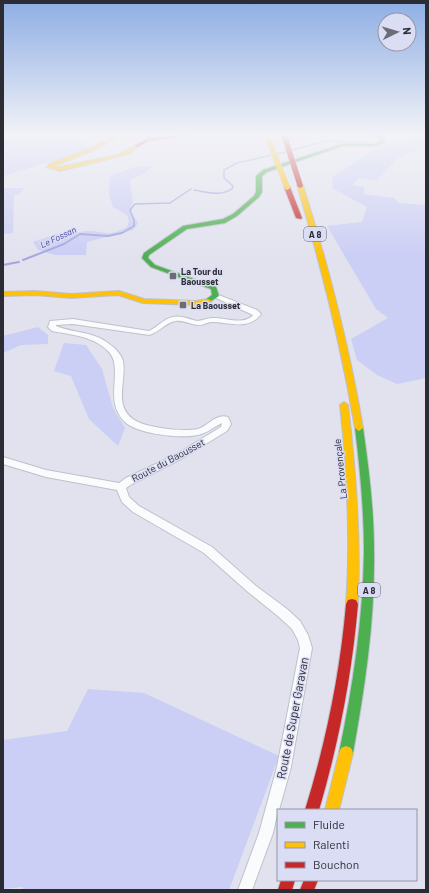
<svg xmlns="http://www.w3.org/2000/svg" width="429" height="893" font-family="Barlow,sans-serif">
<rect width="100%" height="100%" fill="#e1e2ee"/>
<!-- green -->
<g fill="#cbcef5">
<path d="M51 133H81L77 138 88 149 62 158 3 176V139C18 140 37 142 51 133Z"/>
<polygon points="414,137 426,137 426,146 397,159 377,180 359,178 352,185 364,187 364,194 394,198 399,203 426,205 426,378 397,384 377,375 357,360 351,339 388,318 376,309 327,226 362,222 367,207 332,188 333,177 379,147"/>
<path d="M138 166 151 167 145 173 130 180 133 202 130 211 138 223 133 230 87 242 86 255H55L38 250 33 242 60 233 66 237C73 235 80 231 87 231 107 231 106 238 127 227L129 221 127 215 113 207 109 195 110 176Z"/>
<polygon points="3,188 24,188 20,194 14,195 13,233 3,234"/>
<polygon points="38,327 48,335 48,344 21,345 3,353 3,336"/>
<polygon points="64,343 86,345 102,369 113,408 125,428 118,446 89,419 71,376 54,371"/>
<polygon points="88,689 144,693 279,756 229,890 24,890 22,887 3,889 3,740 67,731"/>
</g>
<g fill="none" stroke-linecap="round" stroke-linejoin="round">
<!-- stream-far1 -->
<g stroke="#a5a6df" stroke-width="1.5">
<polyline points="363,133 377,138"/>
<polyline points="292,150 325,141 366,143"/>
<polyline points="277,154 287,152"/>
<path d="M194 190C207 192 221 197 233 188L232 185 224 178V170L237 163 272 155"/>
<polyline points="134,225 134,220 130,210 135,204 170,203 191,189"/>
</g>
<!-- stream -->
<g stroke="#a5a6df" stroke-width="2">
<polyline points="23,260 64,244 80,234 108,236 122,233 134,226 134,224"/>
<polyline points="3,265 19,262"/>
</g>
<defs>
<path id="street" d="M216 294 257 310 261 314C249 331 229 322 212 322 207 322 202 326 197 325 190 324 183 320 176 321 166 322 160 332 149 335L73 324 56 325V326C73 333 92 331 108 343 114 347 121 354 123 361 127 382 111 409 138 422 151 428 184 432 198 429 208 426 216 413 228 417L231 424 227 431 181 459 132 484 126 488 129 497 139 506 212 547 256 586 287 609 300 621 308 635 312 648 291 767 279 810H278L273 833 252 890H238L259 833 277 767 300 648 298 640 292 629 279 617 248 592 204 553 133 512 122 502 117 490 46 477 3 464V457L46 470 119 483 126 478 175 455 221 427 222 423C214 427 207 433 198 435 180 439 140 434 126 423 121 419 118 413 116 408 110 390 121 365 109 352 94 336 72 335 52 331L48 327 50 321 73 319 149 331C158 327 163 319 173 317 181 315 189 319 197 321 202 321 207 318 212 318 224 317 244 326 253 315L214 297 213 296Z"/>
<g id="fast">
<polygon points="370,133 376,133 384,137 385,142 376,146 342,146 267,172 262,176 262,192 259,197 237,216 225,223 187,229 149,255 148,258 155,265 216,287 219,296 208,303 204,301 212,295 211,289 151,267 142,258 144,253 183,226 223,219 233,214 254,196 256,192 256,176 263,170 342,144 375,144 380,141 380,139"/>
<path d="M359 425 363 428C369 469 374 510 374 552 375 620 365 686 353 753L351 758 346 760 341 758 339 753C353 686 363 620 364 552 364 510 360 469 355 428Z"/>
</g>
<g id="slow">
<path d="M121 133H127L92 151 54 166 60 167 117 155C123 153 133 145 138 145V147L129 154 60 171 47 167 51 163 88 149Z"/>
<path d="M300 183 303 185C328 265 349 345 363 428L359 431 355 428C341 345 321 265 297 185Z"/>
<polygon points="35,291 71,294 119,291 144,299 196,301 208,299 212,301 210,302 196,305 143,303 118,295 71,298 35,295 3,296 3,292"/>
<path d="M344 402 348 405C356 471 361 537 358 604L356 608 352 609 348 608 346 604C351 537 347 471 340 405Z"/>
<polygon points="346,746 351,748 353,753 339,810 325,810 339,753 341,748"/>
</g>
<g id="jam">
<polygon points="193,133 207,133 148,141 138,147 134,146 147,139"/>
<polygon points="287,185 290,187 302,218 301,219 296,218 284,187"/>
<path d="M352 599 356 600 358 604C352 674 339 742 319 810H305C326 742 340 674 346 604L348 600Z"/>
<polygon points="281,880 295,880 292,890 278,890"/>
<polygon points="304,880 318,880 314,890 300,890"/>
</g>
</defs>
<!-- street casing -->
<use href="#street" stroke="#bfc0ca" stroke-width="2"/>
<!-- fast casing -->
<use href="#fast" stroke="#bfc0ca" stroke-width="2"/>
<!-- slow casing -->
<use href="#slow" stroke="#bfc0ca" stroke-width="2"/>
<!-- jam casing -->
<use href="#jam" stroke="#bfc0ca" stroke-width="2"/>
<!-- street -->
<use href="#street" fill="#fafbfc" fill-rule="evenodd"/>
<!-- fast -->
<use href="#fast" fill="#4caf50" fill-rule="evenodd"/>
<!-- slow -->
<use href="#slow" fill="#ffc107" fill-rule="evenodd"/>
<!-- jam -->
<use href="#jam" fill="#c62828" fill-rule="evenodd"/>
<defs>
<polyline id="slow-bridge" points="269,141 287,187"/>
<polyline id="jam-bridge" points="285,138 300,185"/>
</defs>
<!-- slow-bridge casing -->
<use href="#slow-bridge" stroke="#bebfc4" stroke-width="6" stroke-linecap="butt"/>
<!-- jam-bridge casing -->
<use href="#jam-bridge" stroke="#bebfc4" stroke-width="6" stroke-linecap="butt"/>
<!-- slow-bridge -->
<use href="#slow-bridge" stroke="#ffc107" stroke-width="5.5"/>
<!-- jam-bridge -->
<use href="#jam-bridge" stroke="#c62828" stroke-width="5.5"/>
</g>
<!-- sky -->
<linearGradient id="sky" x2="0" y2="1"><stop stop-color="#8daee4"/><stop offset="0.52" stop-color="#f2f2f7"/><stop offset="1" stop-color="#f2f2f7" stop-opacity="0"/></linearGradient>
<rect width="429" height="258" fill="url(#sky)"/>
<!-- markers -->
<g fill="#6b6c75" stroke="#dbddf4" stroke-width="1.5">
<rect x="169" y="272" width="8" height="8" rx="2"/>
<rect x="179" y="301" width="8" height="8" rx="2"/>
</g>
<g text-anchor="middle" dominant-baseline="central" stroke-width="3" stroke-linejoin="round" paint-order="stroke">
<!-- shield labels -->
<g fill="#dbddf4" stroke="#60616e" stroke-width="1">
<rect x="304" y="227" width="22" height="14" rx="3"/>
<rect x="358" y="583" width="22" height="14" rx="3"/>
</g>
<g font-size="9" font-weight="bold" fill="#2b2c34">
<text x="315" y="234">A 8</text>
<text x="369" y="590">A 8</text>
</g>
<!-- far-water labels -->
<g font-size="9" font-style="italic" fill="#453f99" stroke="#dbddf4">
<text transform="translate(58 237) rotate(-25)">Le Fossan</text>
</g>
<!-- far-poi labels -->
<g font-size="9" font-weight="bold" fill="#2b2c34" stroke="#dbddf4" text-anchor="start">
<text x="181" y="271">La Tour du<tspan x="181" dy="10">Baousset</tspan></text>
<text x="191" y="305">La Baousset</text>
</g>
<!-- street labels -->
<g font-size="10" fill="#2b2c34" stroke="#dbddf4">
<text transform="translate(168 460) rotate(-28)">Route du Baousset</text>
<text transform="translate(340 469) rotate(-96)">La Provençale</text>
</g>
<!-- near-street labels -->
<g font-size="12" fill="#2b2c34" stroke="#dbddf4">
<text transform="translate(292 718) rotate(-79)">Route de Super Garavan</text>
</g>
</g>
<!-- border -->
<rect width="429" height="893" fill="none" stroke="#2b2c34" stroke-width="8"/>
<!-- legend -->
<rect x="277" y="809" width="140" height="72" fill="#dbddf4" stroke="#9596a7"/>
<rect x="285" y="822" width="20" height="6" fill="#4caf50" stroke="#9596a7"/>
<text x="313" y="829" font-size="12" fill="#2b2c34">Fluide</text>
<rect x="285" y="842" width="20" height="6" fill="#ffc107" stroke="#9596a7"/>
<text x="313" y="849" font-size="12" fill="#2b2c34">Ralenti</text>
<rect x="285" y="862" width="20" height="6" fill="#c62828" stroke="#9596a7"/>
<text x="313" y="869" font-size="12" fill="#2b2c34">Bouchon</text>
<!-- north arrow -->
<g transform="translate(397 32) rotate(85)"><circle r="19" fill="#dbddf4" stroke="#9596a7"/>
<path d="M0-3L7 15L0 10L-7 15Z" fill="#6b6c75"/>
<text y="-6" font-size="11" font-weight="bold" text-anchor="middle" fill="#2b2c34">N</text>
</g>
</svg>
